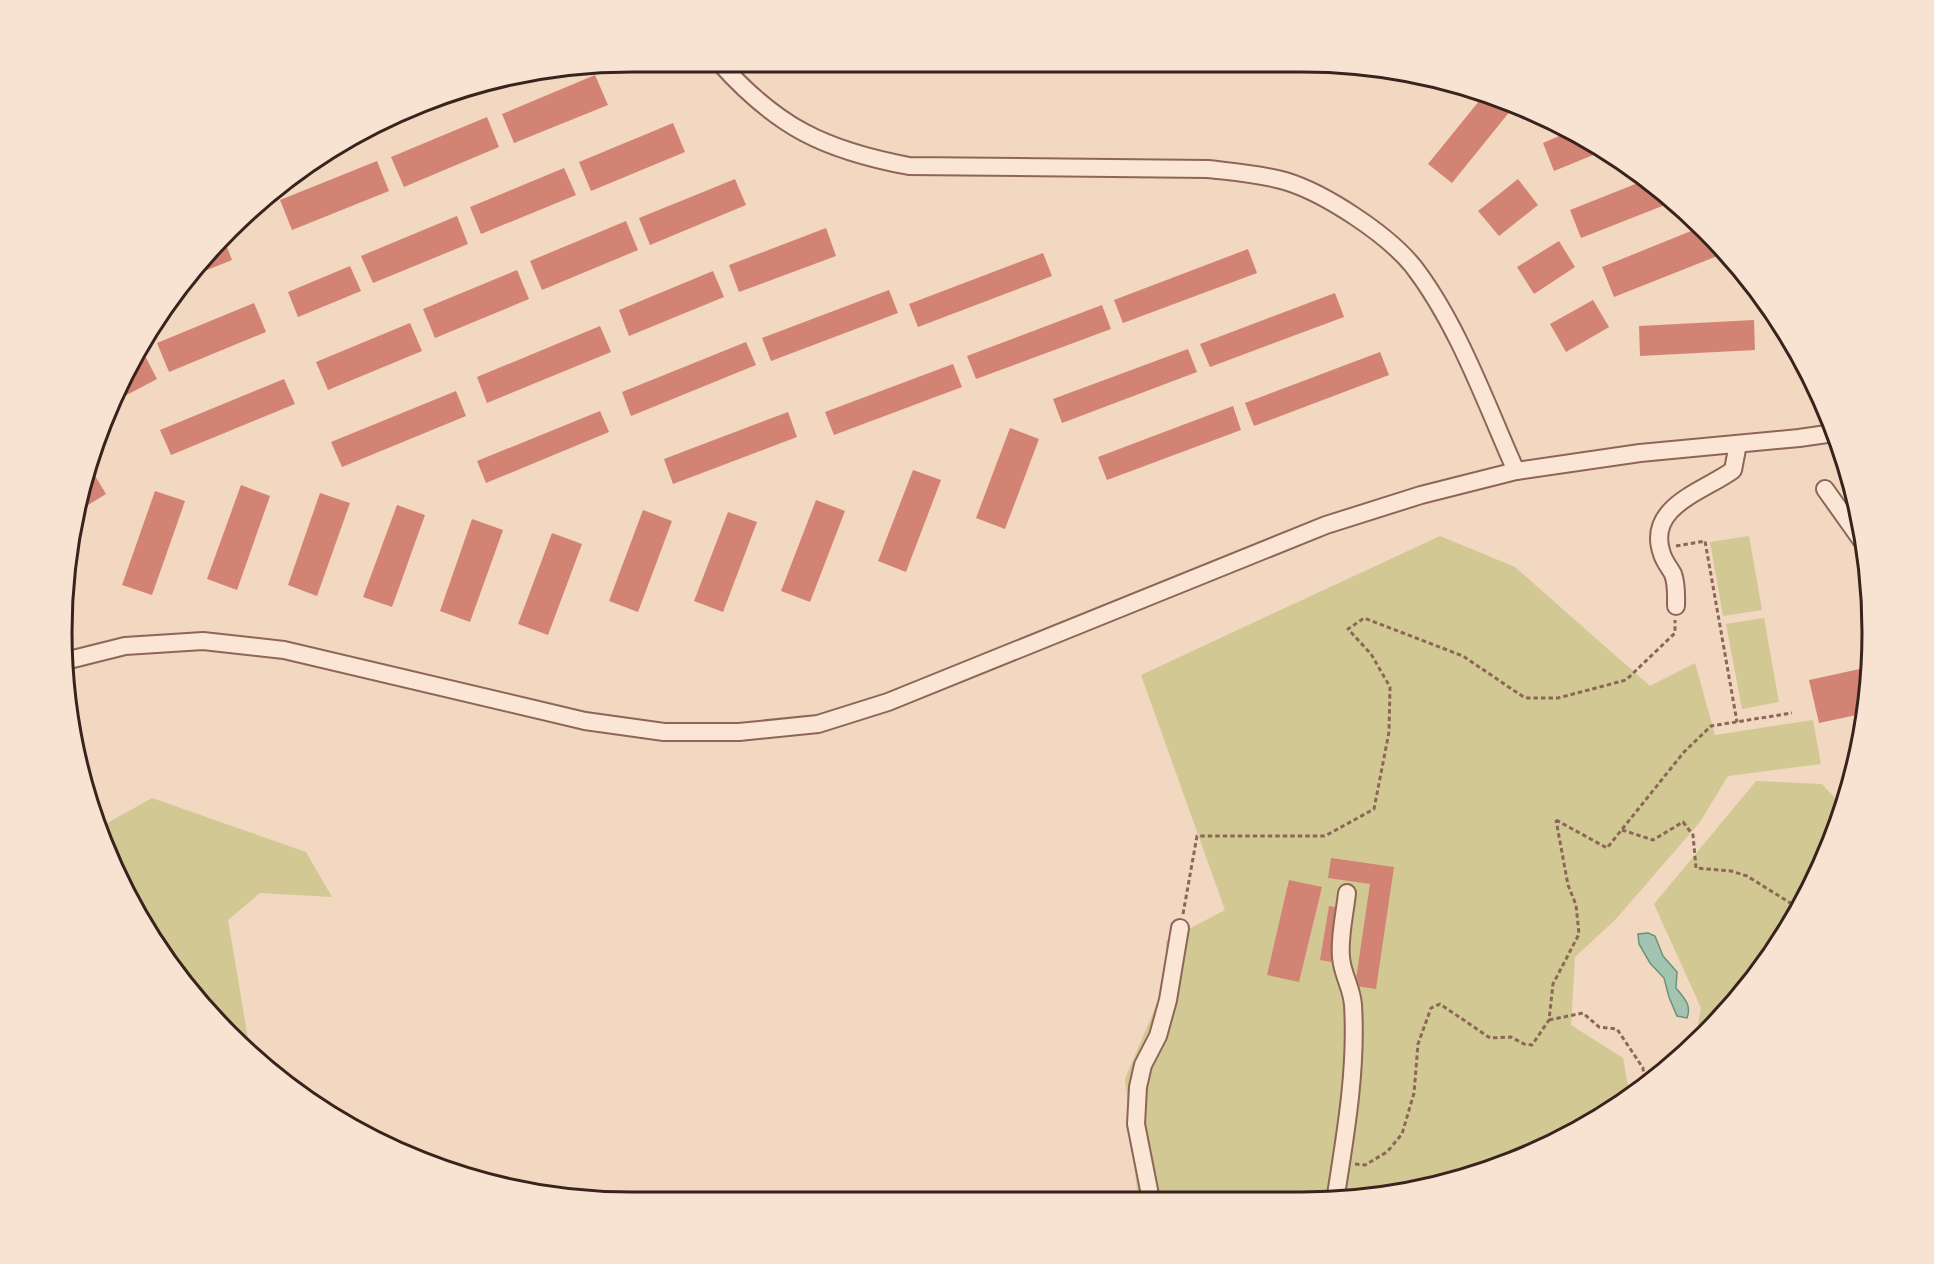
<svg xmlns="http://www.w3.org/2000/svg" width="1934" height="1264" font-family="'Roboto Serif',serif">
<rect width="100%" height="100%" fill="#f2d7c1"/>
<!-- green -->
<g fill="#d1c894">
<polygon points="1440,536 1515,567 1650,686 1695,663 1715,735 1813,720 1821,764 1728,776 1700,822 1615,920 1575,957 1571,1025 1623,1058 1630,1097 1555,1144 1449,1183 1339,1201 1138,1200 1125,1079 1166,982 1166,941 1225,910 1141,675"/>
<polygon points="1749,536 1762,610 1723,616 1710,542"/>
<polygon points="1764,618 1779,702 1742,709 1726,624"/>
<polygon points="1756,781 1822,784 1844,808 1796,917 1731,1008 1695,1042 1701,1008 1654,904"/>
<polygon points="152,798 306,852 332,897 260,893 228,920 251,1056 157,949 102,826"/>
</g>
<!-- water -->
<path fill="#a4c4b2" stroke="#6a937e" stroke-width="1.5" d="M1648 933 1655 936 1663 956 1677 972 1676 988C1684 998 1692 1005 1687 1018L1677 1016 1669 997 1664 978 1650 963 1639 944 1638 934Z"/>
<!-- building -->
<g fill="#d38374">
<polygon points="595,75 608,105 514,143 502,114"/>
<polygon points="1484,95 1515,105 1452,183 1428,164"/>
<polygon points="487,117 499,147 404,187 391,157"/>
<polygon points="673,123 685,152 591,191 579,162"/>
<polygon points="1566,133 1598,153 1554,171 1543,143"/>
<polygon points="377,161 389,191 292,230 280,200"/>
<polygon points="564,168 576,195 481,234 470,207"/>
<polygon points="735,179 746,205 650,245 639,218"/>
<polygon points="1518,179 1538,205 1499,236 1478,211"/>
<polygon points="1643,181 1675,201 1581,238 1570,210"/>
<polygon points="457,216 468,244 373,283 361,256"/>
<polygon points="626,221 638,250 542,290 530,261"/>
<polygon points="1701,227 1725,253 1614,297 1602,267"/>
<polygon points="826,228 836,256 739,292 729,265"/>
<polygon points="1559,241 1575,267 1534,294 1517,267"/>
<polygon points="225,242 232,260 187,278"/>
<polygon points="1248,249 1257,273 1123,323 1114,300"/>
<polygon points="1043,253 1052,276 918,327 909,304"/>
<polygon points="350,266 361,291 298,317 288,292"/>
<polygon points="517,270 529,299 435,338 423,309"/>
<polygon points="713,271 724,297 629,336 619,310"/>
<polygon points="889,290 898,313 771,361 762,338"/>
<polygon points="1335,293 1344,317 1210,367 1200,344"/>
<polygon points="1593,300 1609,327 1566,352 1550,324"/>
<polygon points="254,303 266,332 169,372 157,343"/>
<polygon points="1102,305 1111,329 976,379 967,356"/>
<polygon points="1754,320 1755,350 1640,356 1639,326"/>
<polygon points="1778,322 1788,338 1790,341 1782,343"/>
<polygon points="410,323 422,351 328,390 316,362"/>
<polygon points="600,326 611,352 487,403 477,377"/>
<polygon points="746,342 756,365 631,416 622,392"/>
<polygon points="1188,349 1197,372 1062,423 1053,399"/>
<polygon points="143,352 157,379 119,399 143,353"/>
<polygon points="1380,352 1389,375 1254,426 1245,403"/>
<polygon points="953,364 962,387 834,435 825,412"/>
<polygon points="284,379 295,404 171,455 160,430"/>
<polygon points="456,391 466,416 342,467 331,442"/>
<polygon points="1233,406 1241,430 1107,480 1098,457"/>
<polygon points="600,411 609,432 486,483 477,461"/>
<polygon points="788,412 797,437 673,484 664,459"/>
<polygon points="1010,428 1039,439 1005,529 976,518"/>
<polygon points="91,469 106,494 80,510 87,471"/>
<polygon points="913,470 941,480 906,572 878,561"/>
<polygon points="241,485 270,496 237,590 207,579"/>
<polygon points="155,491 185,501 152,595 122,585"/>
<polygon points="320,493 350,503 317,596 288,585"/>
<polygon points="816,500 845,511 810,602 781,591"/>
<polygon points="397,505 425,515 392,607 363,597"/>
<polygon points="643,510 672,521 638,612 609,601"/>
<polygon points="728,512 757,522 723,612 694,601"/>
<polygon points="472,519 503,530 470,622 440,611"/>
<polygon points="552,533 582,544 548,635 518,624"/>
<polygon points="1869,667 1866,713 1819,723 1809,680"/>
<polygon points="1331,858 1394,867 1376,989 1355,986 1370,884 1328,878"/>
<polygon points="1289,880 1322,887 1299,982 1267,975"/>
<polygon points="1329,906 1340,908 1331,962 1320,960"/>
</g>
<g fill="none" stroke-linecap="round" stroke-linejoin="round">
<defs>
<g id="minor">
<path d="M719 62C777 127 824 150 909 166L1208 169C1234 172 1260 174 1285 181 1325 193 1387 234 1413 266 1458 324 1486 404 1516 471"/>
<polyline points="1825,489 1862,541"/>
<path d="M1676 606C1676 595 1677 585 1673 574 1669 567 1664 561 1662 554 1645 506 1705 491 1733 470L1738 444"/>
<polyline points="69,660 125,646 203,641 284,650 585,721 664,732 739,732 818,724 888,702 1326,525 1421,495 1516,471 1640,453 1799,438 1834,433"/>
<polyline points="1151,1200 1136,1124 1138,1087 1143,1065 1158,1036 1168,1000 1180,928"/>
<path d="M1335 1201C1345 1137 1357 1071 1353 1005 1352 988 1342 974 1341 957 1339 937 1345 913 1347 893"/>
</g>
</defs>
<!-- minor casing -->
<use href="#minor" stroke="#8d6657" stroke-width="20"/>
<!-- path -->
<g stroke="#8d6657" stroke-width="3" stroke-dasharray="4.5 3" stroke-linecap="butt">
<polyline points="1676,546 1705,541 1737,722"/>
<polyline points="1556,820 1607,848 1684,752 1711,726 1792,713"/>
<polyline points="1622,830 1653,840 1683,822 1693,835 1696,868 1731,871 1747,876 1800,909"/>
<polyline points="1183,914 1197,836 1325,836 1374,809 1389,732 1390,687 1371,654 1348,629 1364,618 1463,656 1525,698 1558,698 1626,680 1675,633 1675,620"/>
<polyline points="1549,1020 1583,1013 1599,1027 1617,1029 1643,1068 1645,1087"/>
<polyline points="1355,1164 1365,1165 1387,1152 1402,1134 1414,1093 1418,1044 1431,1008 1440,1004 1490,1038 1511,1037 1524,1044 1532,1045 1549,1020 1553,984 1579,934 1576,905 1568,885 1556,820"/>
</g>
<!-- minor -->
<use href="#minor" stroke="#fbe6d5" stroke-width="16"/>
</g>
<!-- crop -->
<path d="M0 0H1934V1264H0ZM632 72H1302A560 560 0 0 1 1862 632V632A560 560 0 0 1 1302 1192H632A560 560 0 0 1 72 632V632A560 560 0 0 1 632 72Z" fill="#f8e3d2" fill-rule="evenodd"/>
<path fill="none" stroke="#3b231d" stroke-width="3" d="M632 72H1302A560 560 0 0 1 1862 632V632A560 560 0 0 1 1302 1192H632A560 560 0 0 1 72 632V632A560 560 0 0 1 632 72Z"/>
</svg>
